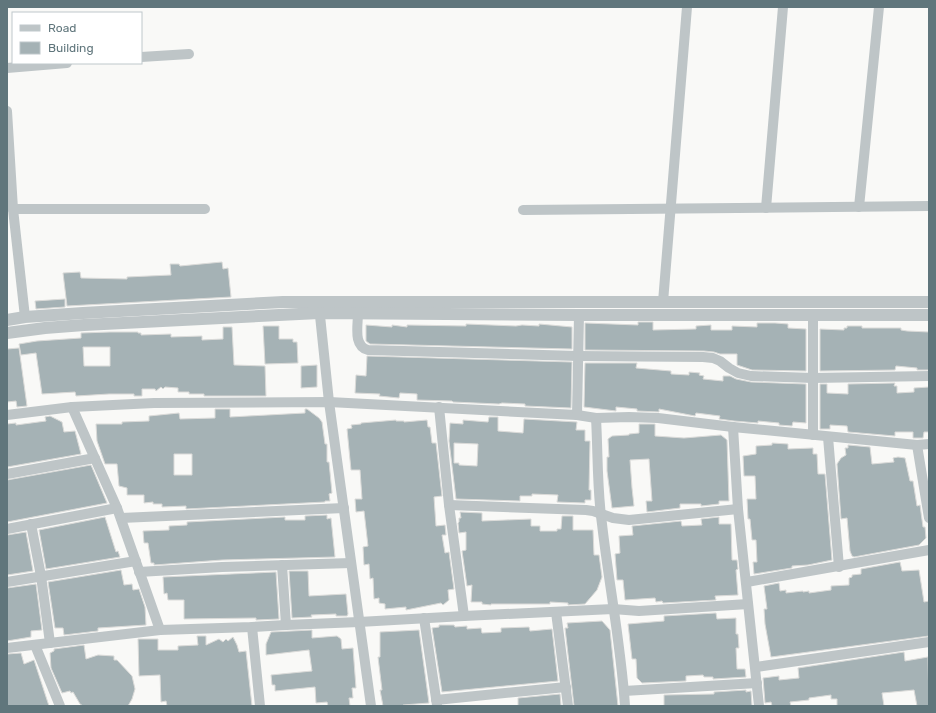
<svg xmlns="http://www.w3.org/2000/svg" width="936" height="713" font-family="Rubik,sans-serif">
<rect width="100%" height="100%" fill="#f9f9f7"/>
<!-- building -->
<g fill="#a5b2b5" stroke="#dbdbd9" fill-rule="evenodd">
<polygon points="222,262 223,269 228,268 231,297 67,306 63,273 80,272 81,278 127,279 127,277 171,275 170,264 179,264 180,266"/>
<polygon points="65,299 65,307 36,309 35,301"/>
<polygon points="638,322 653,322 653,330 696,329 696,326 711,325 711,330 732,330 732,326 757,327 757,323 775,323 788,324 788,328 806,329 806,371 752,370 737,365 737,354 720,354 714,352 704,351 585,350 585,323 638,325"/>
<polygon points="466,324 516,326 522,325 539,326 539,324 572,327 572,349 370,344 366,341 366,325 392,327 392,325 407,327 407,325 466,326"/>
<polygon points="263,326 279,326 279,339 293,339 293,342 297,342 298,363 265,364"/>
<polygon points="847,326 862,326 862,328 901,328 901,330 907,331 929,332 929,370 917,370 917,368 896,366 895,370 820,371 820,329 844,330 844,328 847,328"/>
<path d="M223 327H232L234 365 265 366 266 396H204V394H189V392H178V388L165 387 163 389 161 387 156 391 155 389H142V396H134V394H109L76 396 75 392 42 394 36 353 21 355 19 344 37 341 81 338V333L110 332H138V333H141V335L171 334V337L202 336V340L223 339ZM83 347H110V366H84Z"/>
<polygon points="19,348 27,406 17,407 16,401 7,402 7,349"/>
<polygon points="367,356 572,362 571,408 525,406 525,404 502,403 499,404 453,402 452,401 417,400 417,394 400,393 399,398 379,396 380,394 355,393 356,375 366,376"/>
<polygon points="585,363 637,363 636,368 671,371 671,374 689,375 689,372 700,373 699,375 704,376 703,379 723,381 723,376 730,376 736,379 751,382 806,384 806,423 793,422 792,426 779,425 779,423 758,421 758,423 734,421 719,419 720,416 696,413 695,416 659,409 659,412 637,411 637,409 616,407 616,411 584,407"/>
<polygon points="317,365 317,387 301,388 301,366"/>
<polygon points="895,383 894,386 897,386 897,393 914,392 914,388 929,387 929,432 924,432 923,438 913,438 913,432 895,432 895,436 848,432 847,426 830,425 830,429 820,429 820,384 827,384 827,393 848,394 848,384"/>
<path d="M215 409H230V417L305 413V409H307L319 418 322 422 325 444H327V462H329L332 493 329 494 330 501H325V502L186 509V506L162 507V504H153V502L144 503V495H127V488L119 486 117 464H105L97 441 96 424H122V422L149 421V416L179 413 180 419 215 418ZM174 454H192V475H174Z"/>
<polygon points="50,416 62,422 64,432 75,431 81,454 7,467 7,424 16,423 16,425 46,421 45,417"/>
<path d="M489 417H498V431L523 433 524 419 577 422 576 430H585V441H590L589 490H591V500H585V503L557 502 558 495 532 494V496H520V501L456 499 449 441 450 423 463 424V420L488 422ZM454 443 478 444 477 466 459 465V463H454Z"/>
<polygon points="396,420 396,421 404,421 404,422 427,420 428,427 430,427 432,443 436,443 442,496 434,497 436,526 445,525 446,535 442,535 445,553 449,552 454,589 448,590 449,600 443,605 441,603 406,610 406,607 385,609 385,604 379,603 379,598 374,599 373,578 370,579 369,564 364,565 363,547 368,546 364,511 356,512 355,499 362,499 360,470 351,470 347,429 352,428 351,425 361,424 361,423"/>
<polygon points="639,424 655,424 655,436 684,438 721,435 727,440 729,501 719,501 719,504 701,506 701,504 680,504 680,508 647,512 646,501 652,501 649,459 630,460 632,488 634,506 612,508 607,471 607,457 609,457 608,439 612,436 629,435 629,434 639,433"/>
<polygon points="772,443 788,444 788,449 813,448 813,454 817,454 818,474 825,474 832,560 808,565 792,566 792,568 754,574 753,562 757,562 756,540 752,540 750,519 748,519 747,499 756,499 755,476 744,476 743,456 756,454 756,446 772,445"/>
<polygon points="848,445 870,447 872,464 894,462 893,458 898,457 905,458 910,481 913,481 917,506 920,505 923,527 925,527 926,538 919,545 854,557 852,556 850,551 847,518 841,519 837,464 841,458 846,455 845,448 848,448"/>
<polygon points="91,465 107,503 7,522 7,480"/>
<polygon points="460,512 482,513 482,521 531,519 531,526 540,526 540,531 557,531 557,529 561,529 562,516 573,516 573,530 593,530 594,555 599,555 602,577 597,590 585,604 568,605 568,603 550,602 550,604 491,604 491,605 482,604 482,602 471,602 472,585 467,586 462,551 466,550 466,532 459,533 458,523 459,522 459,518 461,518"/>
<polygon points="327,515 327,519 331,518 335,557 222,560 154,565 154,563 151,563 148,543 144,543 143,531 169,530 169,526 187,525 187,522 285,517 285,520 305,520 305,516"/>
<polygon points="105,517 116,552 118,551 120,557 46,569 39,530"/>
<polygon points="719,517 719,524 731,524 732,560 737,560 738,569 736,570 738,595 715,596 716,600 663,603 662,601 656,602 655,598 625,600 623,580 617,580 615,554 620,553 619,536 633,535 632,526 681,521 682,526 702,525 701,519"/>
<polygon points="26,532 33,571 7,575 7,535"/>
<polygon points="900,562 902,571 919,570 924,602 929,601 929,636 771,657 765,624 764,609 767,609 764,586 779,583 780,591 786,590 786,593 803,591 803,592 809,591 809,593 831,590 831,586 849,585 849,578 852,577 852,575 861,574 861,569"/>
<polygon points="121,570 124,585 132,584 133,590 139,589 145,607 146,625 98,628 98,631 64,635 63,628 55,628 48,582"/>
<polygon points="289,571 308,571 309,596 346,594 348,614 347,616 336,616 336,614 311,615 312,617 292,618"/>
<polygon points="276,572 279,619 256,620 256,618 184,619 184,600 168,600 167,593 164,594 163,577"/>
<polygon points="36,584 42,630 31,631 31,637 7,641 7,588"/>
<polygon points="716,613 717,619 736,618 736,634 738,634 739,648 736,648 737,669 745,669 746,677 713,679 713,677 704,677 703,675 686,676 686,681 642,683 637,678 636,659 632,659 628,624 664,621 664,616"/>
<polygon points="602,621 610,630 618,706 574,706 565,628 568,628 567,623"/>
<polygon points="439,625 454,625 455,627 467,626 467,629 481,628 482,633 501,632 501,628 529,627 530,631 552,629 558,681 442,692 432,628 439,627"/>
<polygon points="312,630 312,638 337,636 341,639 342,649 353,648 356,688 352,688 353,698 349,698 350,706 328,706 327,702 316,703 315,687 275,691 275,685 272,685 271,675 312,671 309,650 266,655 266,644 271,632"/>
<polygon points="419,630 429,703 403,705 403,706 383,706 380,690 382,690 378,657 380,657 380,632"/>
<polygon points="197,636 206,636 206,645 219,639 223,642 226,639 228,641 233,637 237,645 239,652 246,651 252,706 167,706 166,701 161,702 160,675 139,676 138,639 158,639 158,650 178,650 178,646 198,645"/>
<polygon points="84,645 86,659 98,655 114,656 114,660 117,660 132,676 135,689 132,699 128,706 83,706 80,704 73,692 71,693 70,691 62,693 51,668 50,653 54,651 54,649"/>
<polygon points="904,652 905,661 928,657 929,706 917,706 914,690 882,693 884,706 837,706 837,699 831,699 831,695 809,698 809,700 790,702 791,706 772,706 771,702 765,703 763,678 779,676 779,680 799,678 798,668"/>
<polygon points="21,653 24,664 34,660 49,706 7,706 7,654"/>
<polygon points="746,690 746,692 751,691 752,706 664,706 664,695 714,694 714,692"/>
<polygon points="560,694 561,706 518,706 518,698"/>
</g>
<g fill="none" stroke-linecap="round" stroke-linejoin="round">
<!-- minor -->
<g stroke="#bec5c7" stroke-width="10">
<polyline points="141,57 189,54"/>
<polyline points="7,68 67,63"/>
<polyline points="7,111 13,209 25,317"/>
<polyline points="10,206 13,209 205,209"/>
<polyline points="859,207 879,7"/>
<polyline points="766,208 783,7"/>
<polyline points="523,210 929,206"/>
<polyline points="663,302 687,7"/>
<polyline points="319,306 329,402 371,706"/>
<path d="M358 313C358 326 353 346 368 350L578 356 703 357 713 358 720 361 729 368 738 373 751 376 813 378 929 376"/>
<polyline points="72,407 117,508 160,630"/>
<polyline points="439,407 449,505 464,616"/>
<polyline points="7,415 72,407 154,403 329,402 577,415 596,418 629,417 658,418 733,427 917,445 929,444"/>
<polyline points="577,415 579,315"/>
<path d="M596 418C598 453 597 489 602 524 609 585 621 645 625 706"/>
<polyline points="733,427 738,509 759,706"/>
<polyline points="813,435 813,316"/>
<polyline points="828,437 839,567"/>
<polyline points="917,445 929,518"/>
<polyline points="7,474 95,458"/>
<polyline points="449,505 586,510 593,511 613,518 629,520 738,509"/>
<polyline points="121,518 344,508"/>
<polyline points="31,524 41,576 50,643"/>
<polyline points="7,529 117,508"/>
<polyline points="282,565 286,625"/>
<polyline points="139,572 222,567 351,563"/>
<polyline points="7,582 136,561"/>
<polyline points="747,582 929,550"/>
<polyline points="556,612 568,706"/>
<polyline points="424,618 437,705"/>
<polyline points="252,627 260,706"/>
<polyline points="35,645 60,706"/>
<polyline points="7,648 160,630 252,627 286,625 359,622 464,616 613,609 639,611 748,604"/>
<polyline points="756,667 929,642"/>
<polyline points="624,691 757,683"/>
<polyline points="436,700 566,687"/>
</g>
<!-- tertiary -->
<g stroke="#bec5c7" stroke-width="12">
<polyline points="7,320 25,317 83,313 283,302 929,302"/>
<polyline points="7,333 45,328 84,325 319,313 579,315 929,315"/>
</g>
</g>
<!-- border -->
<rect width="936" height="713" fill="none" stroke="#60767c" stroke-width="16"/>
<!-- legend -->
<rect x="12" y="12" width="130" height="52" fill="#ffffff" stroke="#bfc8cb"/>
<rect x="20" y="25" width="20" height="6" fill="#bec5c7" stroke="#bfc8cb"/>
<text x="48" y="32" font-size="12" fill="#60767c">Road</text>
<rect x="20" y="42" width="20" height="12" fill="#a5b2b5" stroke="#bfc8cb"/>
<text x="48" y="52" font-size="12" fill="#60767c">Building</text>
</svg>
